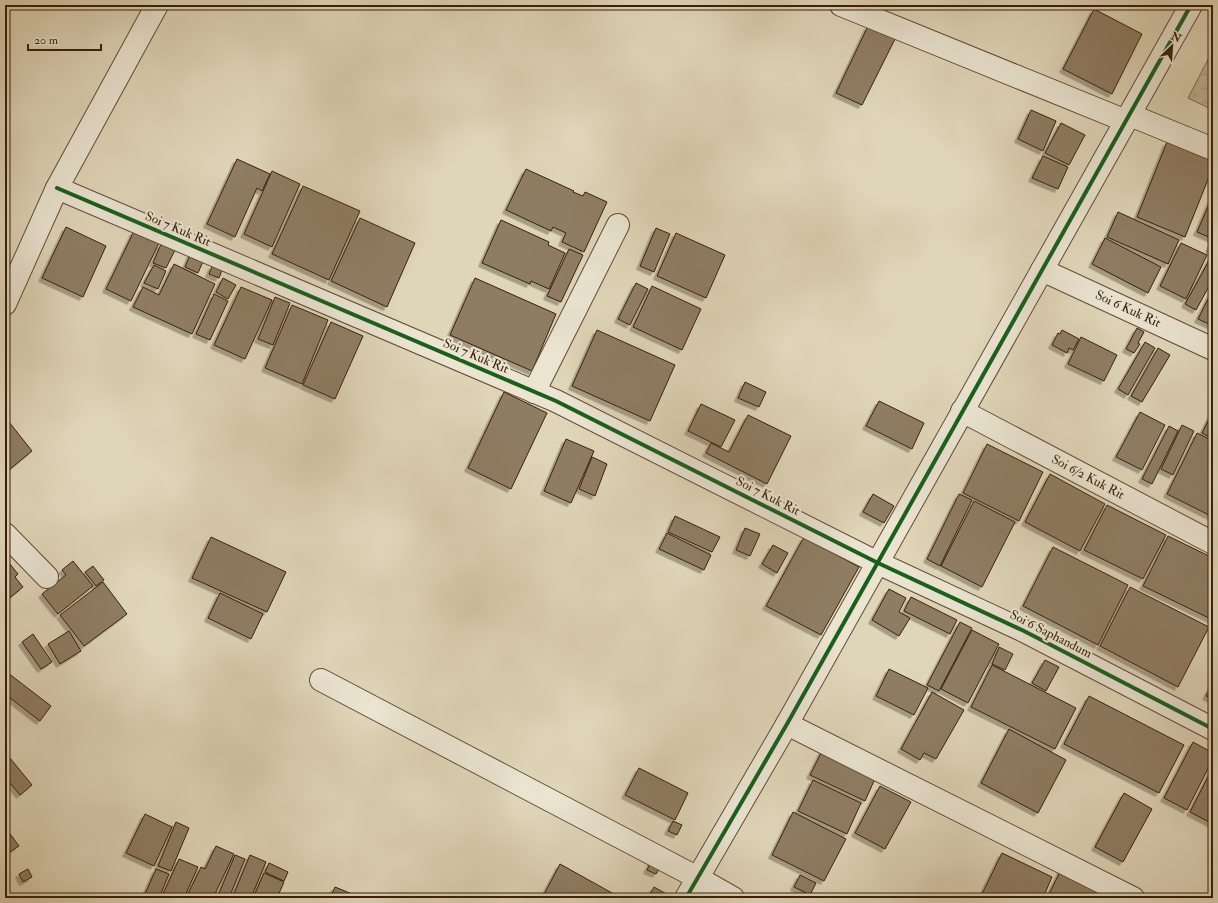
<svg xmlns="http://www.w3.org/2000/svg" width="1218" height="903" font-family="'IM FELL Double Pica',serif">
<defs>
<pattern id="wetland-marsh" width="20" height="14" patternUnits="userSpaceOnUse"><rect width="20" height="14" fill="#c3b69a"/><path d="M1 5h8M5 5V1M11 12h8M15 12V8" fill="none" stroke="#a89c83"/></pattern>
<filter id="shadow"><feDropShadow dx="-3.5" dy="3.5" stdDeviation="0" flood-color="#0004"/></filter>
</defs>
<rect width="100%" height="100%" fill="#dfd5b8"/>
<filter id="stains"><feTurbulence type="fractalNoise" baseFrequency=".005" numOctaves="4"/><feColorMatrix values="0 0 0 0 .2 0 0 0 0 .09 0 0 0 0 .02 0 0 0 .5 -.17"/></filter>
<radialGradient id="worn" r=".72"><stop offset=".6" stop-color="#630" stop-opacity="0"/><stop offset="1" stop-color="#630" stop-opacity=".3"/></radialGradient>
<!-- wetland -->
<polygon fill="url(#wetland-marsh)" stroke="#7e6a52" points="1213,50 1213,110 1188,98"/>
<!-- building -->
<g fill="#8f7d64" stroke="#391e09" filter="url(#shadow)">
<polygon points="1094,9 1142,34 1112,94 1063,69"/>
<polygon points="868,26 895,39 862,105 836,93"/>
<polygon points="1031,110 1056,121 1043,151 1018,139"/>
<polygon points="1061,123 1085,135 1069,165 1045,153"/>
<polygon points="1167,142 1213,161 1213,167 1185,237 1137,217"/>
<polygon points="1043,156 1068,167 1058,189 1032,178"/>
<polygon points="237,159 270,174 262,191 257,188 235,237 207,224"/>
<polygon points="526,169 574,191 573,192 583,196 585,192 607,202 584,252 562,242 566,233 553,227 551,231 506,210"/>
<polygon points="272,171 300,184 272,247 244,234"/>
<polygon points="303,186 360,211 329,280 272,254"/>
<polygon points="1213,195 1213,239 1197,232"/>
<polygon points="1118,212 1179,240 1168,264 1107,237"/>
<polygon points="360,218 415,243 387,307 331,281"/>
<polygon points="501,220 549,242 548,245 565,253 549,289 531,281 530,284 482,263"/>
<polygon points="66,227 106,246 83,297 42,278"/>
<polygon points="656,228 670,234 654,272 640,266"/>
<polygon points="134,231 159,243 131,301 106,289"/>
<polygon points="676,233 725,255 706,298 657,276"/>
<polygon points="1105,238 1161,267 1148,293 1092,264"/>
<polygon points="1181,243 1207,255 1186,299 1160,286"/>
<polygon points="1212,243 1213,243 1213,251 1209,249"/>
<polygon points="161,244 175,250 166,268 153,263"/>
<polygon points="569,249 583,255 561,302 547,296"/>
<polygon points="191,253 204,259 198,273 185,267"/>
<polygon points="1211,257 1213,258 1213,279 1196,310 1185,304"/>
<polygon points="174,264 215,284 192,334 133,307 143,287 159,295"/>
<polygon points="154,265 166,271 158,289 144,283"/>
<polygon points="212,266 222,270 219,278 209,274"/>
<polygon points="223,278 236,285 228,299 216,292"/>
<polygon points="475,278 556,314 532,371 450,335"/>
<polygon points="636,283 648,289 630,325 618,319"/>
<polygon points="652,286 701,309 682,350 633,327"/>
<polygon points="241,287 272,300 245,359 214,345"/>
<polygon points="1212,291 1213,292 1213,326 1198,319"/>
<polygon points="214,294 228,301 210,340 196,334"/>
<polygon points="275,297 290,303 273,345 258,339"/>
<polygon points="292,305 328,320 302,384 265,368"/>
<polygon points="331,322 363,336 335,399 303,385"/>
<polygon points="1137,328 1144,332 1138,343 1140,344 1134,353 1126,349"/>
<polygon points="597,330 675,365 650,421 572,386"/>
<polygon points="1062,330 1079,339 1073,350 1069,348 1067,353 1052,345 1058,333 1060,334"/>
<polygon points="1081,337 1117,355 1104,381 1068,364"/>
<polygon points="1145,342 1155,348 1128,395 1118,389"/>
<polygon points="1158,348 1170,355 1142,402 1131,396"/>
<polygon points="745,382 766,392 759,407 738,398"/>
<polygon points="504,392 547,413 511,489 468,468"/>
<polygon points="879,401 924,423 912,449 866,426"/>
<polygon points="701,404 735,420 721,447 688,431"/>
<polygon points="1213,411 1213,439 1202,433"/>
<polygon points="1140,412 1165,425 1142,470 1116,457"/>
<polygon points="748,415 791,436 767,484 706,453 711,443 729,452"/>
<polygon points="5,417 32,451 9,470 5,465"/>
<polygon points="1182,425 1194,431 1173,475 1161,469"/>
<polygon points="1169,426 1178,431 1152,484 1142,479"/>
<polygon points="1197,433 1213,441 1213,517 1167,494"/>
<polygon points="566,439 594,451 571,503 544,491"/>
<polygon points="987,444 1043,472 1019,521 963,493"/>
<polygon points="592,457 607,464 595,496 579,489"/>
<polygon points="1050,474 1105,504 1080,551 1025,522"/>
<polygon points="873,494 894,506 884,523 863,512"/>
<polygon points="959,494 972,500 940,566 927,559"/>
<polygon points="974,501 1015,522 982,587 941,566"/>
<polygon points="1107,505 1166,535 1143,579 1084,550"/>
<polygon points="675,516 720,537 712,552 668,532"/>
<polygon points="745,528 760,534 750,556 736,550"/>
<polygon points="667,533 711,555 704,570 659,549"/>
<polygon points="1168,536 1213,558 1213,620 1143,586"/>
<polygon points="211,537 286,572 267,612 192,578"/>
<polygon points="804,537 859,567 821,635 766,606"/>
<polygon points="773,545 788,553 777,573 762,564"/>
<polygon points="1053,547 1128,585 1098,645 1023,606"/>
<polygon points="5,558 18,574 15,577 23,587 7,600 5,597"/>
<polygon points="73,561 93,586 58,614 42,594 66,575 62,570"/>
<polygon points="93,566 104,580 96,586 85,572"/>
<polygon points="103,582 127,614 84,646 60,615"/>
<polygon points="1130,587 1209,627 1178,687 1100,646"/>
<polygon points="889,589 906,598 899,612 910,618 899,636 872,620"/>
<polygon points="220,593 263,614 251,639 208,618"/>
<polygon points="911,597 957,620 950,634 904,611"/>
<polygon points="960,622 972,628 939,691 927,685"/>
<polygon points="972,630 999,644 968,703 941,689"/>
<polygon points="69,631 81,651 60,664 48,644"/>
<polygon points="33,634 52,662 41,669 22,642"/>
<polygon points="999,647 1013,654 1005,670 992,664"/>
<polygon points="1045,660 1059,667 1046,691 1032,683"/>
<polygon points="992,665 1076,708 1055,749 971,707"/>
<polygon points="889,669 928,688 914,715 876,696"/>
<polygon points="8,673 51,706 40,721 5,694 5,677"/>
<polygon points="1213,683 1213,700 1206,696"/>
<polygon points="932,692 964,710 936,759 924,753 920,760 901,749"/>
<polygon points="1089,696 1184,745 1159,793 1064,744"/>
<polygon points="1009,729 1066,760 1038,813 981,783"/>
<polygon points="1193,742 1213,753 1213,759 1187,810 1164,798"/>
<polygon points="824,747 878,772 865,801 810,775"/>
<polygon points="5,752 32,785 20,795 5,777"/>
<polygon points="1213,767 1213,824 1190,812"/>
<polygon points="639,768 688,793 675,820 625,795"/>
<polygon points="813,780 861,803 847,834 798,811"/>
<polygon points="880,786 911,802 885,849 855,833"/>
<polygon points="1124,793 1152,809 1123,862 1095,847"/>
<polygon points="793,812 846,839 824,881 772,855"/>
<polygon points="145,814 172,827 154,866 126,853"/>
<polygon points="673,821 682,825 677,835 668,831"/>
<polygon points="176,822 189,828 171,871 158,866"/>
<polygon points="5,827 19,846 5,855"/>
<polygon points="216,846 234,854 213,898 186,898 201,867 205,869"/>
<polygon points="1002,853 1052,877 1043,898 985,898 981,896"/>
<polygon points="235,855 245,859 229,898 217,898"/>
<polygon points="250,855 266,862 251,898 232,898"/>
<polygon points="179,859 198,867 184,898 168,898 162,896"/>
<polygon points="652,860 662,865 656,874 647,870"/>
<polygon points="269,863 288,872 284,881 265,872"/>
<polygon points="560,864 621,898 542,898"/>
<polygon points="1062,868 1124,898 1047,898"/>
<polygon points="28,869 32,877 23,882 19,874"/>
<polygon points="156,869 169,874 159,898 155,898 145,894"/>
<polygon points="264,873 284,882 277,898 253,898"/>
<polygon points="800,875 816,883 810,895 794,887"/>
<polygon points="335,887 357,896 356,898 330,898"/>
<polygon points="654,887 670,896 669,898 651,898 649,896"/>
</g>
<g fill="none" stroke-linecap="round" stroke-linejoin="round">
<defs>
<g id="minor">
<polyline points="841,5 1126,121"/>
<polyline points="1130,115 1213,149"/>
<polyline points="57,188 556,401 878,563 1024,631 1213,729"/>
<polyline points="1042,270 1213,349"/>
<polyline points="5,304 57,188 157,5"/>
<polyline points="534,392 618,225"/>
<polyline points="962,411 1213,543"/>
<polyline points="5,534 47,577"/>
<polyline points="321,680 698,878 733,898"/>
<polyline points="787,724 1133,898"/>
<polyline points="686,898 787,724 1191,5"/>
</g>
</defs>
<!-- minor casing -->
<use href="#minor" stroke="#624c35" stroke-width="24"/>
<!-- minor -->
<use href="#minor" stroke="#eae4d1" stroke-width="22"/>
<defs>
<g id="cycleway">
<polyline points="57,188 556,401 878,563 1024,631 1213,729"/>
<polyline points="686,898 787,724 1191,5"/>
</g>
</defs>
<!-- cycleway casing -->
<use href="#cycleway" stroke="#eae4d1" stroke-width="6"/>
<!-- cycleway -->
<use href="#cycleway" stroke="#1b5e20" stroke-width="4"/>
</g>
<g text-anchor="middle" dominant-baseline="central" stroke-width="4" stroke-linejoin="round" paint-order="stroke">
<!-- street labels -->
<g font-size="13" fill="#391e09" stroke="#eae4d1">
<text transform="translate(178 229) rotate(23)">Soi 7 Kuk Rit</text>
<text transform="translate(1128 309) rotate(25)">Soi 6 Kuk Rit</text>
<text transform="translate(476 356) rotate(23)">Soi 7 Kuk Rit</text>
<text transform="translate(1088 477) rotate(28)">Soi 6/2 Kuk Rit</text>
<text transform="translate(768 496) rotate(27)">Soi 7 Kuk Rit</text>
<text transform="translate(1051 634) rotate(27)">Soi 6 Saphandum</text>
</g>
</g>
<!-- margin -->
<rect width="1218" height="903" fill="none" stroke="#dfd5b8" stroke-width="20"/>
<rect x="6" y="6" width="1206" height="891" fill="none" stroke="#391e09" stroke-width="2"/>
<rect x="10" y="10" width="1198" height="883" fill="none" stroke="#391e09"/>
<!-- north arrow -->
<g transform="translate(1172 46) rotate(25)" stroke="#eae4d1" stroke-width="3" paint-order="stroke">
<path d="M0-3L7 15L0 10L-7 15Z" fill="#391e09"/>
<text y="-6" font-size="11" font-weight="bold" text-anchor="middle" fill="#391e09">N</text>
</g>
<!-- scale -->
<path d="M28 44v6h73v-6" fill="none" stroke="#391e09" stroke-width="2"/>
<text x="34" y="44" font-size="12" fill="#391e09" stroke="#eae4d1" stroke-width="3" paint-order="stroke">20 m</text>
<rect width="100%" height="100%" filter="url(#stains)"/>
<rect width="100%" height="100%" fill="url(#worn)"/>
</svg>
